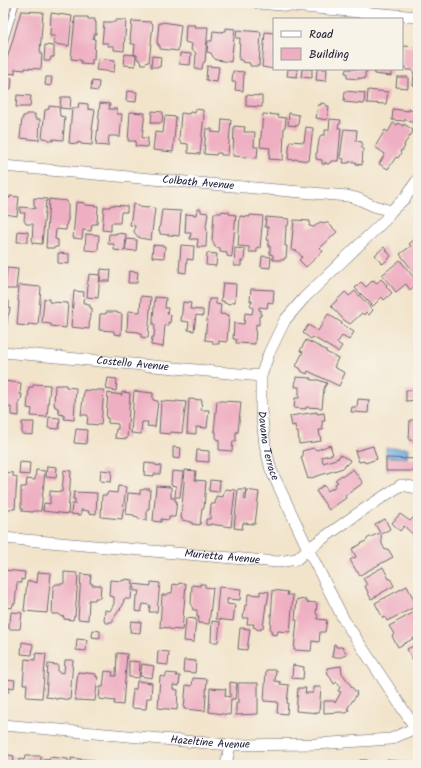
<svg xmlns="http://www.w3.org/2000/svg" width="421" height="768" font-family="Kalam,sans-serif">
<rect width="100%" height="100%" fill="#f7f3e8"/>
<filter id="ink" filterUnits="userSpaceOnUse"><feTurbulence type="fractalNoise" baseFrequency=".025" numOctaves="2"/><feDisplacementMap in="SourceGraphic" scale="8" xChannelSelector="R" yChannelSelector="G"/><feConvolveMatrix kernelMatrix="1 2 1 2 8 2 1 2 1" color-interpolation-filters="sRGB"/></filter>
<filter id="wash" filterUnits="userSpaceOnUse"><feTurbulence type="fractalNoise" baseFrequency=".012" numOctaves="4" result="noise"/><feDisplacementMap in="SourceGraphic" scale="16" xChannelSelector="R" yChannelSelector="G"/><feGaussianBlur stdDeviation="0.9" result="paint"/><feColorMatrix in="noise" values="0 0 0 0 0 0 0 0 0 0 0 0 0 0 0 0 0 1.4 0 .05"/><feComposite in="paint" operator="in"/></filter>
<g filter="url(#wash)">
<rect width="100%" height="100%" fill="#f2e4cb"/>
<!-- water -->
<polygon fill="#73abe2" stroke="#4a668e" points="386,448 408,448 407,458 386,457"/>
<g id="blocks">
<!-- building -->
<g fill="#efafc2">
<polygon points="21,11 43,12 40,53 42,53 41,69 25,68 25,70 15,69 15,74 5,73 5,66"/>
<polygon points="51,13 72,16 69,46 54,44 55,36 50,36"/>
<polygon points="75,17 88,17 88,19 95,19 95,22 96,22 96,34 94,34 93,39 95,39 94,59 92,59 92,64 81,63 81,60 71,59"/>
<polygon points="116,20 126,20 124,51 114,50 114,46 108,46 108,43 102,43 104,22 115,22"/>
<polygon points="132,21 151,22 153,24 149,62 147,62 145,64 142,64 139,61 139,59 137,59 137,55 134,55 135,44 131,44 131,41 130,40"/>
<polygon points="163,22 181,25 178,51 160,49 160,46 158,46 159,44 157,44 159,23 162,23"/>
<polygon points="186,25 195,25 194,27 208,27 205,62 203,63 202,69 195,69 196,53 194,51 191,50 192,44 185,42"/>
<polygon points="226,28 235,29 231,62 216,60 213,57 211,53 207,52 208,41 212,41 213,31 222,32 223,31 226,31"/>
<polygon points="237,30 261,32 259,66 250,66 250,63 242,62 243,60 239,60 240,38 236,38"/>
<polygon points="265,32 274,33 274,69 262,67"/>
<polygon points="45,45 54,46 54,57 51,57 50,61 44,61"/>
<polygon points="403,46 418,47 418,86 413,85 414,74 412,70 406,70 406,67 402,66"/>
<polygon points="180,53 191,54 190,65 179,64"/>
<polygon points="125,54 136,55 135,66 124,65"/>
<polygon points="152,56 161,57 160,67 151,67"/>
<polygon points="98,58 115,60 114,72 96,70"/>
<polygon points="207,66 219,67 217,81 217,82 207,81 208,80 206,80"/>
<polygon points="288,69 298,69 297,77 287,76"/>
<polygon points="302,69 312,69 312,78 301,77"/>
<polygon points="317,69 327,69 326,81 316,80"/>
<polygon points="346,69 368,69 367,72 365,72 365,79 359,78 359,79 347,78 347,73 345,73"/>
<polygon points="375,69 391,69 391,76 374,74"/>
<polygon points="233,71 244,72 243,91 235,90 236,82 232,82"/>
<polygon points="3,77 12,78 11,89 3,89"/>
<polygon points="46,77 52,77 51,86 45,85"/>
<polygon points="397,77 408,77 408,88 396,87"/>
<polygon points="92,81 99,82 98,91 91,90"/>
<polygon points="368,90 388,92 386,104 367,103"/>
<polygon points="127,91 137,92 136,102 126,101"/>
<polygon points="345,91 365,93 364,104 344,102"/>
<polygon points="17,95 31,96 30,107 16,107"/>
<polygon points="246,95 262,96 262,107 246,106"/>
<polygon points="61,97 71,97 70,109 60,108"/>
<polygon points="79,103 88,104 88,109 95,110 92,130 93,130 92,145 81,144 81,143 78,142 78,144 69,143 72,108 78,108"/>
<polygon points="100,103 110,104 109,109 117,109 117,114 122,114 120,137 117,137 117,136 109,136 108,146 96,145"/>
<polygon points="321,103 326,104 326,106 329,106 327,120 316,118 318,105 321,105"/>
<polygon points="49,106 59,107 60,116 65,117 63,140 53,139 53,141 48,140 48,139 42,138 45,110 49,109"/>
<polygon points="195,109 203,110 203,115 204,115 200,154 188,153 188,144 181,143 179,140 181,113 189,114 190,112 195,113"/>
<polygon points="393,109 409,111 409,109 418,114 418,118 415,124 405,119 405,121 392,120"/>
<polygon points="152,111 163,112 162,123 151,123"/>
<polygon points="130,112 145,113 142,138 148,138 147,147 135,146 136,141 128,141"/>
<polygon points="289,113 299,115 298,126 288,125"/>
<polygon points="26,114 35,114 35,119 40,119 39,140 20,138 22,118 23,118 23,116 25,116"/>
<polygon points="263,114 278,115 278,117 286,118 285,127 284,127 283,160 269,159 270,148 260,147"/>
<polygon points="165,116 176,117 173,152 153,150 155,132 163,133"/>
<polygon points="222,119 231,120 228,155 221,155 221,153 217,153 216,155 204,154 206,129 212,129 212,132 221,133"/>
<polygon points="330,119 341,120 340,124 339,124 338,128 341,128 338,161 331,161 331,162 328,164 327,164 325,162 325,164 322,164 322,160 316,159 316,153 317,153 319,140 321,135 325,135 325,130 329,130"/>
<polygon points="393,123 397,125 398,123 403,126 404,124 413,130 412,131 413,132 405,143 404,146 405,146 402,151 401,150 400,152 401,153 398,158 396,157 388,169 379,164 385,154 375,147 385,130 388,132"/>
<polygon points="234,126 245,127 244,132 255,132 254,147 258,147 257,158 233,156"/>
<polygon points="306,127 313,128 309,161 294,159 294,160 288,159 290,141 304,142"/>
<polygon points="344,129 357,130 356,141 362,142 362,149 363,149 362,165 356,164 356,162 349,162 349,163 343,163 344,159 340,158"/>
<polygon points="10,196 19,197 17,216 5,214 4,217 3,217 3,198 6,199 6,197 10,198"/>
<polygon points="34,198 47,199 47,201 46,201 42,244 32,243 33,224 26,224 24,220 25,213 20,213 20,207 31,208 31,209 36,208 34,206"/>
<polygon points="49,199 67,201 67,204 68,204 68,221 67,221 66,230 56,229 55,239 58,240 58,247 55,247 55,248 46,248"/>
<polygon points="76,202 85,203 85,205 98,206 97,224 92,224 91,231 83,230 82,239 73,238"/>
<polygon points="133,204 139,205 139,207 148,208 148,207 154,208 154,209 155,209 151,240 140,238 140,237 138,237 134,232 135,226 130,225"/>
<polygon points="111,205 127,206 127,212 121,212 120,223 111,223 111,231 102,230 104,207 110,207"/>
<polygon points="197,209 201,209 201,212 208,213 206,227 207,228 206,247 197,247 198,239 190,239 191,233 185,233 186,214 196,215"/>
<polygon points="162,210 181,211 179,236 160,234 160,231 159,231"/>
<polygon points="222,211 229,212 229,214 236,215 232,256 231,257 227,256 227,253 220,252 220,248 215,247 212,240 214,213 221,213"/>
<polygon points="250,215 263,216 260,248 257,247 257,252 249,252 249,247 238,246 240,216 250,217"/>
<polygon points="266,217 289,219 288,226 286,226 285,246 287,246 286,258 284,258 284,260 273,260 273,255 270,254 270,246 268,246 269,240 267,240 268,227 265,227"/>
<polygon points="294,220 310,221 309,226 314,227 320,222 328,223 337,232 320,248 323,251 306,267 299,260 302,257 297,251 291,250"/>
<polygon points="18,231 28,232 28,242 17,242"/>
<polygon points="116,233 126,234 125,251 114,250 114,244 108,244 109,234 116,234"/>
<polygon points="86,234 99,235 98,251 85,250"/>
<polygon points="416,238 418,241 418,275 417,274 416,275 400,254 411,246 409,244"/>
<polygon points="127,239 137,240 136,251 125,250"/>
<polygon points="153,245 165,246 164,258 152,257"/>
<polygon points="181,245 194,246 193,260 187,259 186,273 179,272"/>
<polygon points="384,247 391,256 383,264 375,255"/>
<polygon points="235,248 245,249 244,261 241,261 241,266 234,266"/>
<polygon points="58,253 69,254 69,264 58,263"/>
<polygon points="207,253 217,254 216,266 206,265"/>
<polygon points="262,256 271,257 270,268 261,267"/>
<polygon points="400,260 418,283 410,290 406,284 396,292 382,275"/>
<polygon points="7,268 18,269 16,289 5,289"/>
<polygon points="101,269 111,270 110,281 100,281"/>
<polygon points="129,271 138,272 137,283 128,283"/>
<polygon points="89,274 100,275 98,298 87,297 88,285 87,285 87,282 88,282"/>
<polygon points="381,279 387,285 386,286 392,293 384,300 382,297 373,306 355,288 361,282 366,287 373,280 377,283"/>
<polygon points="223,283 236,284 235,302 232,302 231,304 224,303 224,301 221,301"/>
<polygon points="19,285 41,287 38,325 28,324 28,326 17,325 19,301 18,301"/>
<polygon points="251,289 274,290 273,303 268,302 267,308 259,307 259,310 261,310 261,316 259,316 259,325 256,324 255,344 236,343 236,339 233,339 234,323 244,324 245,313 252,314 253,308 251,307 250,304 252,303 252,301 250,301"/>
<polygon points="74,291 84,292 83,303 87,303 87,305 90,305 90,308 92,308 92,313 90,313 89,329 71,327"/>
<polygon points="355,291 373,310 369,315 366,312 364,315 362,313 350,324 344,320 331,306 345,292 349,296"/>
<polygon points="141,296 151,297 148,338 141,337 141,333 139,333 139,332 127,331 128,311 140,312"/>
<polygon points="155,297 166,298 165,308 168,308 167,314 171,315 170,323 168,322 168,326 165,325 163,347 151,345 152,337 154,337 155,325 153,325 153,318"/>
<polygon points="44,299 49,299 49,302 68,303 66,328 51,326 51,324 42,323"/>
<polygon points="209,299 216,299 216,304 221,305 220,314 229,315 227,342 219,341 219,344 213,344 213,341 205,340"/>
<polygon points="3,301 9,301 9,308 10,308 9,314 8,314 7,325 3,325"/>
<polygon points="183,302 191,303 190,309 203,310 203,316 196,315 194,331 188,330 189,322 181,321"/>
<polygon points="106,312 117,312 117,313 122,314 121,335 114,334 114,331 99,330 100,314 106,314"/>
<polygon points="328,314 342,323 341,324 354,332 349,340 342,336 337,343 342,346 338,352 313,337 311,339 303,333 308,325 318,331"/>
<polygon points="306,340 326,350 326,352 338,358 334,367 345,373 339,386 308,371 307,374 301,371 301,369 296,366 303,352 300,351"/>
<polygon points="296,377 311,378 311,380 318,380 327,383 324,388 322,408 306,407 306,409 294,408 295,398 299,398 299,387 295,387"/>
<polygon points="108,378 117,379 116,391 106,389"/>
<polygon points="3,381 21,383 20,394 22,394 21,401 19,401 19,416 11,415 11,407 8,407 6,420 3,420"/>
<polygon points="34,384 50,385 47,417 31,416 32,409 27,408 29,387 33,387"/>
<polygon points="55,385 66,385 66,387 76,388 74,420 64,419 64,415 59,414 59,410 58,410 58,408 55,407 55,405 54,405"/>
<polygon points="84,390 96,391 96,390 104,390 101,425 87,424 88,415 81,415"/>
<polygon points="406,390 418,390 418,400 406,401"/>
<polygon points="134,391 153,393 153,400 158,401 155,427 147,426 148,422 142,422 141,434 131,433"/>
<polygon points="122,392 130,393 127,439 115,438 116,429 118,429 118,424 108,423 108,418 106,418 108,393 122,395"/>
<polygon points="189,399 202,400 201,410 209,410 207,428 196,427 196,434 187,433"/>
<polygon points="358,399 369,400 368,413 351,412 352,407 357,407"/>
<polygon points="161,401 176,402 176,401 186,402 182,433 170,432 170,434 159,433"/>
<polygon points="217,401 222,401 241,402 238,432 236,432 236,441 233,441 232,451 219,450 219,440 216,439 216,432 214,431"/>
<polygon points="317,412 317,414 324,413 325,421 322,421 323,430 319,430 321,441 299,444 298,432 296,432 295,425 292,426 290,416"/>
<polygon points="49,417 60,418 59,429 48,428"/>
<polygon points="410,420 418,420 418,441 409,440"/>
<polygon points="22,422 34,422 33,435 22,434"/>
<polygon points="76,429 87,430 86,444 74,443"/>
<polygon points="330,445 333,454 322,457 323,463 339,458 338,458 340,455 350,460 349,462 343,468 308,479 301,457 303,456 302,451 314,448 315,449 317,450"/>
<polygon points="373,446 377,459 365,463 364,461 359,462 355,451"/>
<polygon points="173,447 181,448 180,459 173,458"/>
<polygon points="197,450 209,451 209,462 196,461"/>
<polygon points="386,458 418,459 418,471 386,471"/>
<polygon points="20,462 30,463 29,475 19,474"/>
<polygon points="145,463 155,464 155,465 161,466 160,474 154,474 154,476 144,475"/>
<polygon points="47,466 57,467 56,478 46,477"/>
<polygon points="353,469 363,483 345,496 346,498 329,510 316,491 324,485 328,491 336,486 335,484 338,482 335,480 342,475 343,476"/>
<polygon points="36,470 45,471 41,511 33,511 33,512 22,511 22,508 21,508 21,487 26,487 27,479 35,480"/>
<polygon points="64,470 71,471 68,514 43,511 44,503 50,504 50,491 62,492"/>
<polygon points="101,470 112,471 111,482 100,481"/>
<polygon points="185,470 196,471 195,480 206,481 204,508 202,508 200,525 192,524 192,522 182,520 182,518 181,518"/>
<polygon points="172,471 183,472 180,497 175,497 176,486 171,485"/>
<polygon points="3,472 13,473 13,476 17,477 15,509 3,509"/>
<polygon points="210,480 220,481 219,492 209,491"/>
<polygon points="118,486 126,487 122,519 101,517 102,495 107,495 108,492 117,493"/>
<polygon points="156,486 171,487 171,498 175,498 175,501 177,501 175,517 169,517 169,520 161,519 161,522 153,521"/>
<polygon points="144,489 150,489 149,509 147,509 147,520 138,519 138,517 134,516 134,515 126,514 128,493 140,494 140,490 143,490"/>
<polygon points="225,489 235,490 231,527 210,524 210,525 206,525 206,519 210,519 211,504 215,504 216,496 223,497 224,491 225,491"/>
<polygon points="238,489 246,489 244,499 246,500 247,490 259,492 255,524 243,523 242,529 234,528"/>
<polygon points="74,492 97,493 96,514 88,513 89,511 81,510 81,515 71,514 72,504 75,504 75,499 73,499"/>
<polygon points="400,514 410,521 414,517 418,520 418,539 404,526 400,531 392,523"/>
<polygon points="385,519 390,529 381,534 382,544 385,550 388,549 393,557 360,575 358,572 357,572 350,560 356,557 352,549 361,544 362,543 366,541 368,538 380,533 375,524"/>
<polygon points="383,567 389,579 390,578 394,586 381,593 381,594 371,599 365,586 367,585 363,578"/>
<polygon points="3,570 25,572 24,580 21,579 21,583 17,583 15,604 13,604 12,608 3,607"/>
<polygon points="38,572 51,573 47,613 24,611 27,582 30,581 37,583"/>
<polygon points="64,572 77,573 77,576 78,576 75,616 74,616 73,620 64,619 64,617 61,616 59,614 52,614 53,587 56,584 62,584 64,583"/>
<polygon points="81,574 91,575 90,583 92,583 92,585 101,585 100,598 95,598 95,600 89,600 88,620 78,619"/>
<polygon points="125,579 133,580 131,599 124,599 123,605 113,619 113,622 109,622 109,623 105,623 105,621 104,621 105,610 110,611 114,604 114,597 109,596 110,580 123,581 123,580 125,580"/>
<polygon points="151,582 160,583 157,612 149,612 150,605 143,604 141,612 135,611 136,596 138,596 139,591 134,591 134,584 151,586"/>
<polygon points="179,583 186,584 182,630 169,629 169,628 160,627 162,595 166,595 169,593 172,593 173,584 178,585"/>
<polygon points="200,584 205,584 205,587 213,588 209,624 198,623 199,617 197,617 197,610 193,610 191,603 192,585 200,586"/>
<polygon points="407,586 417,606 387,621 385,617 383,618 375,603"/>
<polygon points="219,587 241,589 240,600 227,599 227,604 235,605 233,621 216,619"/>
<polygon points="273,590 288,592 287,595 293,595 290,632 278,631 277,635 271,634 272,631 270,630"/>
<polygon points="260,591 269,592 267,604 266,604 263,628 261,628 261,630 256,629 256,628 253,627 254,624 247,624 248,618 243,618 245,605 247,605 248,594 260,595"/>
<polygon points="297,599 306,600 306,602 317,603 316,614 318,615 317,619 327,620 325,632 320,632 319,642 312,641 311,651 294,650 297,620 295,620"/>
<polygon points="418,610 418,636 398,647 392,636 394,634 389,626"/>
<polygon points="11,612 22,613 20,629 9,629 9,622 10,622"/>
<polygon points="186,618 196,619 194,642 184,641"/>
<polygon points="131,621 141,622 140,633 130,632"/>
<polygon points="212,621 220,622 218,642 211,642"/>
<polygon points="240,628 250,629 247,650 238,649"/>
<polygon points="93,630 100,631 100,638 92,637"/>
<polygon points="77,639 87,640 86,651 76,650"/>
<polygon points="22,642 33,644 32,655 21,654"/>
<polygon points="334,644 336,645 336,647 342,647 347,654 342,657 332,657"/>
<polygon points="418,644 418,661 417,659 413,661 407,649"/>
<polygon points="158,651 169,652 168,665 157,664"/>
<polygon points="36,653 46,654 42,698 26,697 27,684 23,684 25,659 35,660"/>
<polygon points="117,653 127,654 123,705 114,704 115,701 99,699 100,687 103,687 105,671 113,672 112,676 116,676"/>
<polygon points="65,660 73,660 70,700 58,698 58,699 55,699 55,698 46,697 48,664 58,665 58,672 64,673"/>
<polygon points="184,660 196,661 195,673 183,672"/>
<polygon points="129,661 140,662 139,678 129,677"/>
<polygon points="142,664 154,666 152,678 140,676"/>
<polygon points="293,665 304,667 303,679 292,678"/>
<polygon points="341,666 342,673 354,690 357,692 356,694 357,694 347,709 349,709 347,713 345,712 344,714 342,712 324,713 324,701 334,701 335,703 341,692 338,691 340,687 337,682 334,684 330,677 328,675 327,668"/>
<polygon points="3,670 5,670 4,679 15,680 14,688 10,687 9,692 3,692"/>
<polygon points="266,670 276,670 275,681 281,682 280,684 289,685 287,703 288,703 287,714 277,713 278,702 264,701"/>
<polygon points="78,672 96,674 96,677 98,677 95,701 75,700"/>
<polygon points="166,673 177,674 176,676 180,676 179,686 173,685 173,689 178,690 177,710 158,708 160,676 166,677"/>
<polygon points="193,678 207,679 205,711 184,709 186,685 192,686"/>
<polygon points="137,681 152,683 151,698 147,698 146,709 131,708 133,689 136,689"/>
<polygon points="230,682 237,683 235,699 231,699 230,715 209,712 210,688 226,689 225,696 230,697"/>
<polygon points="238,683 258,683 258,714 236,715 236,703 238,703"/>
<polygon points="313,687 321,687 319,713 296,711 298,688 306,688 305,693 313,693"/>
<polygon points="3,754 14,756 13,765 3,765"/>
<polygon points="25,756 41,756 41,765 19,765 19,759 24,760"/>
<polygon points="50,757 68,759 68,765 43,765 44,759 49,760"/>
<polygon points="71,758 80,759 80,760 81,760 81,759 94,760 93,765 71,765"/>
<polygon points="360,760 367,760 369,763 369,765 358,765 358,762"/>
<polygon points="387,760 408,762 408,764 414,761 415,764 418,762 418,765 387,765"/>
</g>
</g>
</g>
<g filter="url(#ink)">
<use href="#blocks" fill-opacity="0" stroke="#6b666d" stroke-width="1"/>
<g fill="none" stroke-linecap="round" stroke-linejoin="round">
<defs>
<polyline id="service" points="3,46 16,3"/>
<g id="minor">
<polyline points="258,3 418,17"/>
<path id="s1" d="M3 166 347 196 356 198 374 206 391 211"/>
<path id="s2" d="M418 179 405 198 391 211 385 220 304 298 285 320 269 353 261 376V410L265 445 271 470 308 549 344 620 418 732"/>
<path id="s3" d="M3 352 261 376"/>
<path id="s4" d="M3 538 278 562 297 559 308 549 357 514 401 485 418 488"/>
<path id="s5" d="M3 725 230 745 316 744 391 739 415 728"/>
<polyline points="226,765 230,745"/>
</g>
</defs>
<!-- service casing -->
<use href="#service" stroke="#6b666d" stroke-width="7"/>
<!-- minor casing -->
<use href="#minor" stroke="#6b666d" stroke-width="12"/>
<!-- service -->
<use href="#service" stroke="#fff" stroke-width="5.5"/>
<!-- minor -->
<use href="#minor" stroke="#fff" stroke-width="11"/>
</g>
</g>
<g text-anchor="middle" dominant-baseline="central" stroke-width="3" stroke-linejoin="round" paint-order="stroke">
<!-- street labels -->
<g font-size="11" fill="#22223b" stroke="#f7f3e8">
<text stroke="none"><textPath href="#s1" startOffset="196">Colbath Avenue</textPath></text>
<text stroke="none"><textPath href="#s3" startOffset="130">Costello Avenue</textPath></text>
<text stroke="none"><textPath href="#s2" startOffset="326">Davana Terrace</textPath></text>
<text stroke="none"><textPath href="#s4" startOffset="220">Murietta Avenue</textPath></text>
<text stroke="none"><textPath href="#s5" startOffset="208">Hazeltine Avenue</textPath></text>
</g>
</g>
<!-- margin -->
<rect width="421" height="768" fill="none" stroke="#f7f3e8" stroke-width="16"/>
<!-- legend -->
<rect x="273" y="18" width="130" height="52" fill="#f7f3e8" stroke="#a29fa3"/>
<rect x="281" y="31" width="20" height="6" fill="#ffffff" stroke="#a29fa3"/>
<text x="309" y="38" font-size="12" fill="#22223b">Road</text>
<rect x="281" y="48" width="20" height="12" fill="#efafc2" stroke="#a29fa3"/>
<text x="309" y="58" font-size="12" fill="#22223b">Building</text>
</svg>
